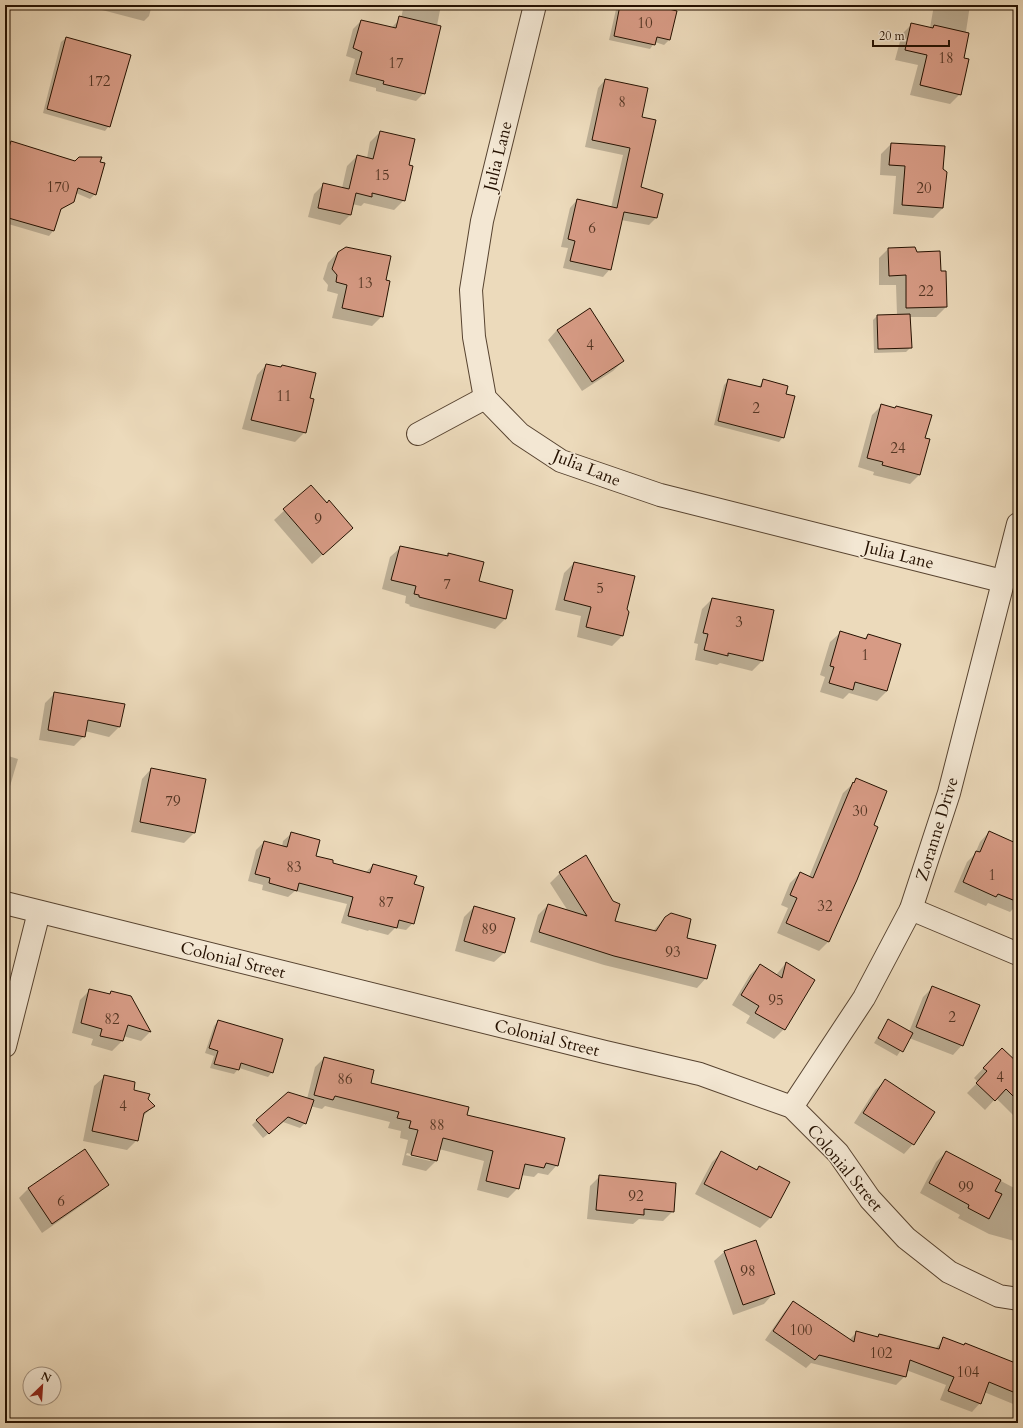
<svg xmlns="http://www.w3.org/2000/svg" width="1023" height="1428" font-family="Cardo,serif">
<rect width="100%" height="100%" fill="#ecdabb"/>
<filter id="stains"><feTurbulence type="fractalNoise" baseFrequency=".005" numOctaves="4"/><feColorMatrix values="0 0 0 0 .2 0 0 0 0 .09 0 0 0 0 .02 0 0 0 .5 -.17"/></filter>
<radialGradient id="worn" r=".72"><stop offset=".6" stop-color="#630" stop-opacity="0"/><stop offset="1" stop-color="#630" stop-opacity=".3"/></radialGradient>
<!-- shadow -->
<g fill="#0003" fill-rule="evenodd">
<polygon points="83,5 152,5 149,16 144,21"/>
<polygon points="404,5 441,5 424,93 416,101 376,91 376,88 349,81 355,59 346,56 353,29 361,21 391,28 401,18"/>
<polygon points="617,5 665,5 664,9 675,11 669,40 664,45 655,42 650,49 609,40"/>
<polygon points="934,5 970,5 962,58 960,94 950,104 910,95 918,65 895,60 902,34 912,24 930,28"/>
<polygon points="66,38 109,126 105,131 43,113 61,42"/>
<polygon points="605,80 641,117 640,187 657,217 649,225 621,220 610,269 603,277 563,268 568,248 561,247 570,208 577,200 611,208 623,155 585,147 598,88"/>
<polygon points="380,132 408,166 404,200 394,210 364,203 361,206 352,204 350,215 340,225 308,217 314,194 324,184 342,188 347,166 357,156 367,158 370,142"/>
<polygon points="11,142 75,162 95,194 90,199 76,193 73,201 59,211 53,231 49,236 5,223 5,151"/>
<polygon points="891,144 944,147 943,208 933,218 893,214 896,176 880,175 881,154"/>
<polygon points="888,249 917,253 940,272 946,307 936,317 909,317 911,347 906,352 874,353 873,320 877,316 897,315 896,285 879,285 879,258"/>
<polygon points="338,252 385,280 382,316 372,326 332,318 338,294 327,291 328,285 323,279 328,263"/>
<polygon points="557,330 623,361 613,371 582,391 548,340"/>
<polygon points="266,365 309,399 305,432 295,442 242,429 257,375"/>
<polygon points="729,380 758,388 763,381 785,395 783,437 779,442 714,425 724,385"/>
<polygon points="882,405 894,409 896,407 924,439 919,475 910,484 873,475 874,472 858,467 872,415"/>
<polygon points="311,486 352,528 312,564 274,520"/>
<polygon points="400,548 446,557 449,555 478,582 505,619 495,629 409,606 410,605 405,603 406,596 382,589 390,557"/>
<polygon points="574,563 626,610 622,636 612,646 577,637 581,616 555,610 564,573"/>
<polygon points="712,599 762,661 752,671 720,663 717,665 695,660 698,644 694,643 702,609"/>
<polygon points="840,633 864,639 868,635 887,691 877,701 849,693 843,699 820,692 825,677 820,675 830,642"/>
<polygon points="55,693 124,705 119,727 109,737 85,731 84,736 74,746 39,740 45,703"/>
<polygon points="5,755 18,759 5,803"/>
<polygon points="151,769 205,780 194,833 184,843 131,832 142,779"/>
<polygon points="857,780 828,942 819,951 777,933 788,908 781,905 790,883 800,873 809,877 843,793"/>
<polygon points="989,832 1018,845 1018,904 1010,912 988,903 986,906 954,892 967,862 975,854 980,842"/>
<polygon points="291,834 315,856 331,864 365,873 373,865 413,885 413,923 406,930 395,928 388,935 369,930 368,931 341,923 347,904 295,891 288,897 262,890 263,885 248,881 256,850 264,842 282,847 283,841"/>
<polygon points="560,873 614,922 653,931 665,918 686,939 706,978 697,988 604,965 530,942 538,915 548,905 568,911 550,883"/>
<polygon points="474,907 514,918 504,953 494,962 455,951 464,917"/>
<polygon points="786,963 784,1029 774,1039 746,1023 750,1016 732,1005 750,975 760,965 776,975"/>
<polygon points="933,987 962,1045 953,1055 909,1038 897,1056 874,1043 888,1021 909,1032 923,997"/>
<polygon points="90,990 109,995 111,992 150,1032 141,1041 123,1036 122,1041 112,1051 91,1045 93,1039 72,1033 80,1000"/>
<polygon points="218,1021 272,1072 268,1077 239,1068 234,1074 210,1068 214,1056 205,1053 214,1026"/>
<path d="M324 1058 370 1083 466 1116 557 1165 548 1175 538 1173 534 1177 521 1175 518 1188 508 1198 477 1190 484 1161 439 1149 436 1161 426 1171 402 1165 408 1140 400 1138 401 1131 388 1128 390 1122 325 1106 322 1109 310 1106 305 1123 300 1128 283 1122 263 1138 252 1125 257 1120 307 1099 315 1067ZM407 1153 430 1159V1161L406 1155Z"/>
<polygon points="992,1059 1018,1064 1018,1112 1014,1116 996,1098 985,1110 967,1093 978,1082 974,1078"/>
<polygon points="104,1077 147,1100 154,1106 142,1117 137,1140 127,1150 83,1141 94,1086"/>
<polygon points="885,1081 913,1144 904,1154 854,1123 875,1090"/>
<polygon points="722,1152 756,1170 759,1167 789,1183 770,1218 760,1228 695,1194 712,1162"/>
<polygon points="946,1152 1018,1190 1018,1242 989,1234 958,1218 960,1215 920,1193 936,1162"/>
<polygon points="600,1176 673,1211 663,1221 639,1219 633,1224 587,1219 590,1186"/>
<polygon points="108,1184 98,1194 42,1233 19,1198 29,1188"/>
<polygon points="755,1241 773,1294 764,1304 733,1315 714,1261 724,1252"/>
<polygon points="794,1302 849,1340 857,1332 877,1337 879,1335 935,1349 944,1339 1018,1365 1018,1406 984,1392 980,1403 972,1412 940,1400 946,1385 906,1370 905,1376 896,1385 811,1363 806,1368 765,1340 785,1311"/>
</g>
<!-- building -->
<g fill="#d79b85" stroke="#251101">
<polygon points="620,5 666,5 665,8 677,11 670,40 657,37 655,45 614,36"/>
<polygon points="399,16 441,26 425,94 383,84 384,81 356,74 362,52 353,48 361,20 396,28"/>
<polygon points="911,23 933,28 934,25 969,33 964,58 969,59 961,95 920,85 927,55 905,50"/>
<polygon points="66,37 131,55 110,127 47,109"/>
<polygon points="605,79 648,88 642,117 656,120 641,187 663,194 657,218 624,212 611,270 570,261 575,241 568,239 577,199 617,208 630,148 592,140"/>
<polygon points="380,131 415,139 409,165 413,166 405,201 372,193 372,197 356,193 351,215 318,208 323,183 349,189 357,155 373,159"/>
<polygon points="11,141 75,161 79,157 102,157 100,162 105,163 96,195 78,188 74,202 61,209 54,231 5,217 5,160"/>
<polygon points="891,143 945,146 943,169 947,172 943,208 902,205 905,166 889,165"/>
<polygon points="346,247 391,256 386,280 390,281 383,317 342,308 347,285 336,282 337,275 332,269 338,252"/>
<polygon points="915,247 917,252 940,251 941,271 946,271 947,307 906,308 906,275 889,276 888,248"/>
<polygon points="590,308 624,361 592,382 557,330"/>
<polygon points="910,314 912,348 878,349 877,315"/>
<polygon points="266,364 281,367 282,365 316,373 310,398 314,399 306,433 251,420"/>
<polygon points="728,379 761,387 763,379 788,386 786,394 795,396 784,438 718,421"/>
<polygon points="881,404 895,408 896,406 932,415 925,438 930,439 920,475 882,465 883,462 867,458"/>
<polygon points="311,485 327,503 329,500 353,528 323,555 283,509"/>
<polygon points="400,546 448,556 448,553 484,562 479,581 513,590 506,619 419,597 419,595 414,594 416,586 391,580"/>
<polygon points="574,562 635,576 627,609 629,612 623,636 586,627 591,607 564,600"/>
<polygon points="712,598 774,610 763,661 728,653 728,656 704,650 708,634 703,633"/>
<polygon points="840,631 866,639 868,634 901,644 887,691 855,682 853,690 829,683 834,667 830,666"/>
<polygon points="54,692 125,704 120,727 88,720 85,737 48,730"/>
<polygon points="151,768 206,779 195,833 140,822"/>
<polygon points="856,778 887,791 874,825 878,827 857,880 829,942 786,923 797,898 790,895 800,872 813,878 853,782 854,783"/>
<polygon points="989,831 1018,844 1018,902 998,894 996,897 963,882 976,851 980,852"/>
<polygon points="291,832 320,840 316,856 333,860 333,863 370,873 373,864 417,876 414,884 424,887 414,924 399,920 397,928 348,916 353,897 299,883 297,891 269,883 270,878 255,874 264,841 287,847"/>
<polygon points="586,855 613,901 620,904 615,921 656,931 665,917 671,913 691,919 687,938 716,945 707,979 614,956 539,932 548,904 587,916 559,872"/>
<polygon points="474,906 515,918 505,953 464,941"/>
<polygon points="786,962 815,980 785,1030 755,1013 759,1006 741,995 760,964 782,978"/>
<polygon points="932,986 980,1005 963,1046 916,1027"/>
<polygon points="89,989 110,994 111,991 131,996 151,1032 128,1025 123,1041 100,1036 102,1029 81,1023"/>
<polygon points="888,1019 913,1033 903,1052 878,1038"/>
<polygon points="218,1020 283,1039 273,1073 241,1063 239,1070 214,1064 218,1051 209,1048"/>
<polygon points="1002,1048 1018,1063 1018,1101 1006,1089 995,1101 976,1083 987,1071 983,1068"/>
<polygon points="324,1057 374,1070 371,1083 469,1107 467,1115 565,1138 558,1166 546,1163 544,1168 525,1164 519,1189 486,1181 493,1151 443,1138 437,1161 411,1155 418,1130 409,1128 411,1121 397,1118 399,1112 335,1096 333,1100 314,1095"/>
<polygon points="104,1075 135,1082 134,1090 150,1094 148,1099 155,1106 144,1113 138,1141 92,1131"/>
<polygon points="885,1079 935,1112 914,1145 863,1113"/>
<polygon points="288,1092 314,1100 306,1124 288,1117 269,1134 256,1120"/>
<polygon points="85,1149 109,1185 52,1224 28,1188"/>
<polygon points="721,1151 757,1170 759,1166 790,1182 771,1218 704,1184"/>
<polygon points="946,1151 1001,1180 995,1191 1002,1194 989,1219 968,1208 969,1205 929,1183"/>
<polygon points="599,1175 676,1183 674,1212 644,1209 644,1215 596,1210"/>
<polygon points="756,1240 775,1294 743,1305 724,1251"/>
<polygon points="793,1301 854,1342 856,1331 878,1337 879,1334 939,1349 943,1337 964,1345 965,1343 1018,1364 1018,1394 989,1382 981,1404 948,1391 954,1377 910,1360 906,1377 819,1355 815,1360 773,1331"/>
</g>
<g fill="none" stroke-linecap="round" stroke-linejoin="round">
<defs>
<g id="minor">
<polyline points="535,5 482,221 471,290 474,337 485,398 520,434 561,461 660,495 1002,581"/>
<polyline points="418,434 485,398"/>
<polyline points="5,903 605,1052 700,1074 792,1107 838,1153 870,1199 906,1238 949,1272 999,1296 1018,1299"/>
<polyline points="911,909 1018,954"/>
<polyline points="5,1046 39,912"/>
<polyline points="792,1107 864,998 911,909 949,793 1018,524"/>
</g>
</defs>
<!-- minor casing -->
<use href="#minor" stroke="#574330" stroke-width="24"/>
<!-- minor -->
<use href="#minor" stroke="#f3e7d3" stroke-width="22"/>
</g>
<g text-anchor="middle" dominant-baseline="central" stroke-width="3.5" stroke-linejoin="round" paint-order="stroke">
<!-- number labels -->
<g font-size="15" fill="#523422">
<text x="645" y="23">10</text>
<text x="946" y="58">18</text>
<text x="396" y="63">17</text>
<text x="99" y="81">172</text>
<text x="622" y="102">8</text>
<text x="382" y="175">15</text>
<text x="58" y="187">170</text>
<text x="924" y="188">20</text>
<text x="592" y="228">6</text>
<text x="365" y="283">13</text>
<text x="926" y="291">22</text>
<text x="590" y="345">4</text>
<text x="284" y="396">11</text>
<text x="756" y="408">2</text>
<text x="898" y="448">24</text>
<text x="318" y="519">9</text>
<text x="447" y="584">7</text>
<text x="600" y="588">5</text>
<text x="739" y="622">3</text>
<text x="865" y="655">1</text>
<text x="173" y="801">79</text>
<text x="860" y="811">30</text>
<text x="294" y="867">83</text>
<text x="992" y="875">1</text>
<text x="386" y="902">87</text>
<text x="825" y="906">32</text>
<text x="489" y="929">89</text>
<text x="673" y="952">93</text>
<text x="776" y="1000">95</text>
<text x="952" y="1017">2</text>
<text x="112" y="1019">82</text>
<text x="1000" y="1077">4</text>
<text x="345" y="1079">86</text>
<text x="123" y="1106">4</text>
<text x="437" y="1125">88</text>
<text x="966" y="1187">99</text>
<text x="636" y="1196">92</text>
<text x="61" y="1201">6</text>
<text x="748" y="1271">98</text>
<text x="801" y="1330">100</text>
<text x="881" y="1353">102</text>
<text x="968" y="1372">104</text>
</g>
<!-- street labels -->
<g font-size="17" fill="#251101" stroke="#f3e7d3">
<text transform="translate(498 156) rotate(-76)">Julia Lane</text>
<text transform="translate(587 468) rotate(22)">Julia Lane</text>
<text transform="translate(899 555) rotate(14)">Julia Lane</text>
<text transform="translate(937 829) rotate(-73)">Zoranne Drive</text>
<text transform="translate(233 960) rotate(14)">Colonial Street</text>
<text transform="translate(547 1038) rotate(14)">Colonial Street</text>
<text transform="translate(845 1168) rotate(50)">Colonial Street</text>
</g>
</g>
<!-- margin -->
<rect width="1023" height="1428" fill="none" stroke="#ecdabb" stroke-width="20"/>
<rect x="6" y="6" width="1011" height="1416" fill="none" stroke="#251101" stroke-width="2"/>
<rect x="10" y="10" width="1003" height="1408" fill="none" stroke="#251101"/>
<!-- north arrow -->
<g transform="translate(42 1386) rotate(25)"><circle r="19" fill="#f3e7d3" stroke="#a1917f"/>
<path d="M0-3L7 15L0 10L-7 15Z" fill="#8f2418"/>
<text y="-6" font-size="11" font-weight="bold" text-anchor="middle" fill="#251101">N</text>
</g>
<!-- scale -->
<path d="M873 40v6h76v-6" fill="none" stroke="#251101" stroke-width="2"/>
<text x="879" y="40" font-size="12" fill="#251101" stroke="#f3e7d3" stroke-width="3" paint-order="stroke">20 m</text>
<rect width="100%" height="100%" filter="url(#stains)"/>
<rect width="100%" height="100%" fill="url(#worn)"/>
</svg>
